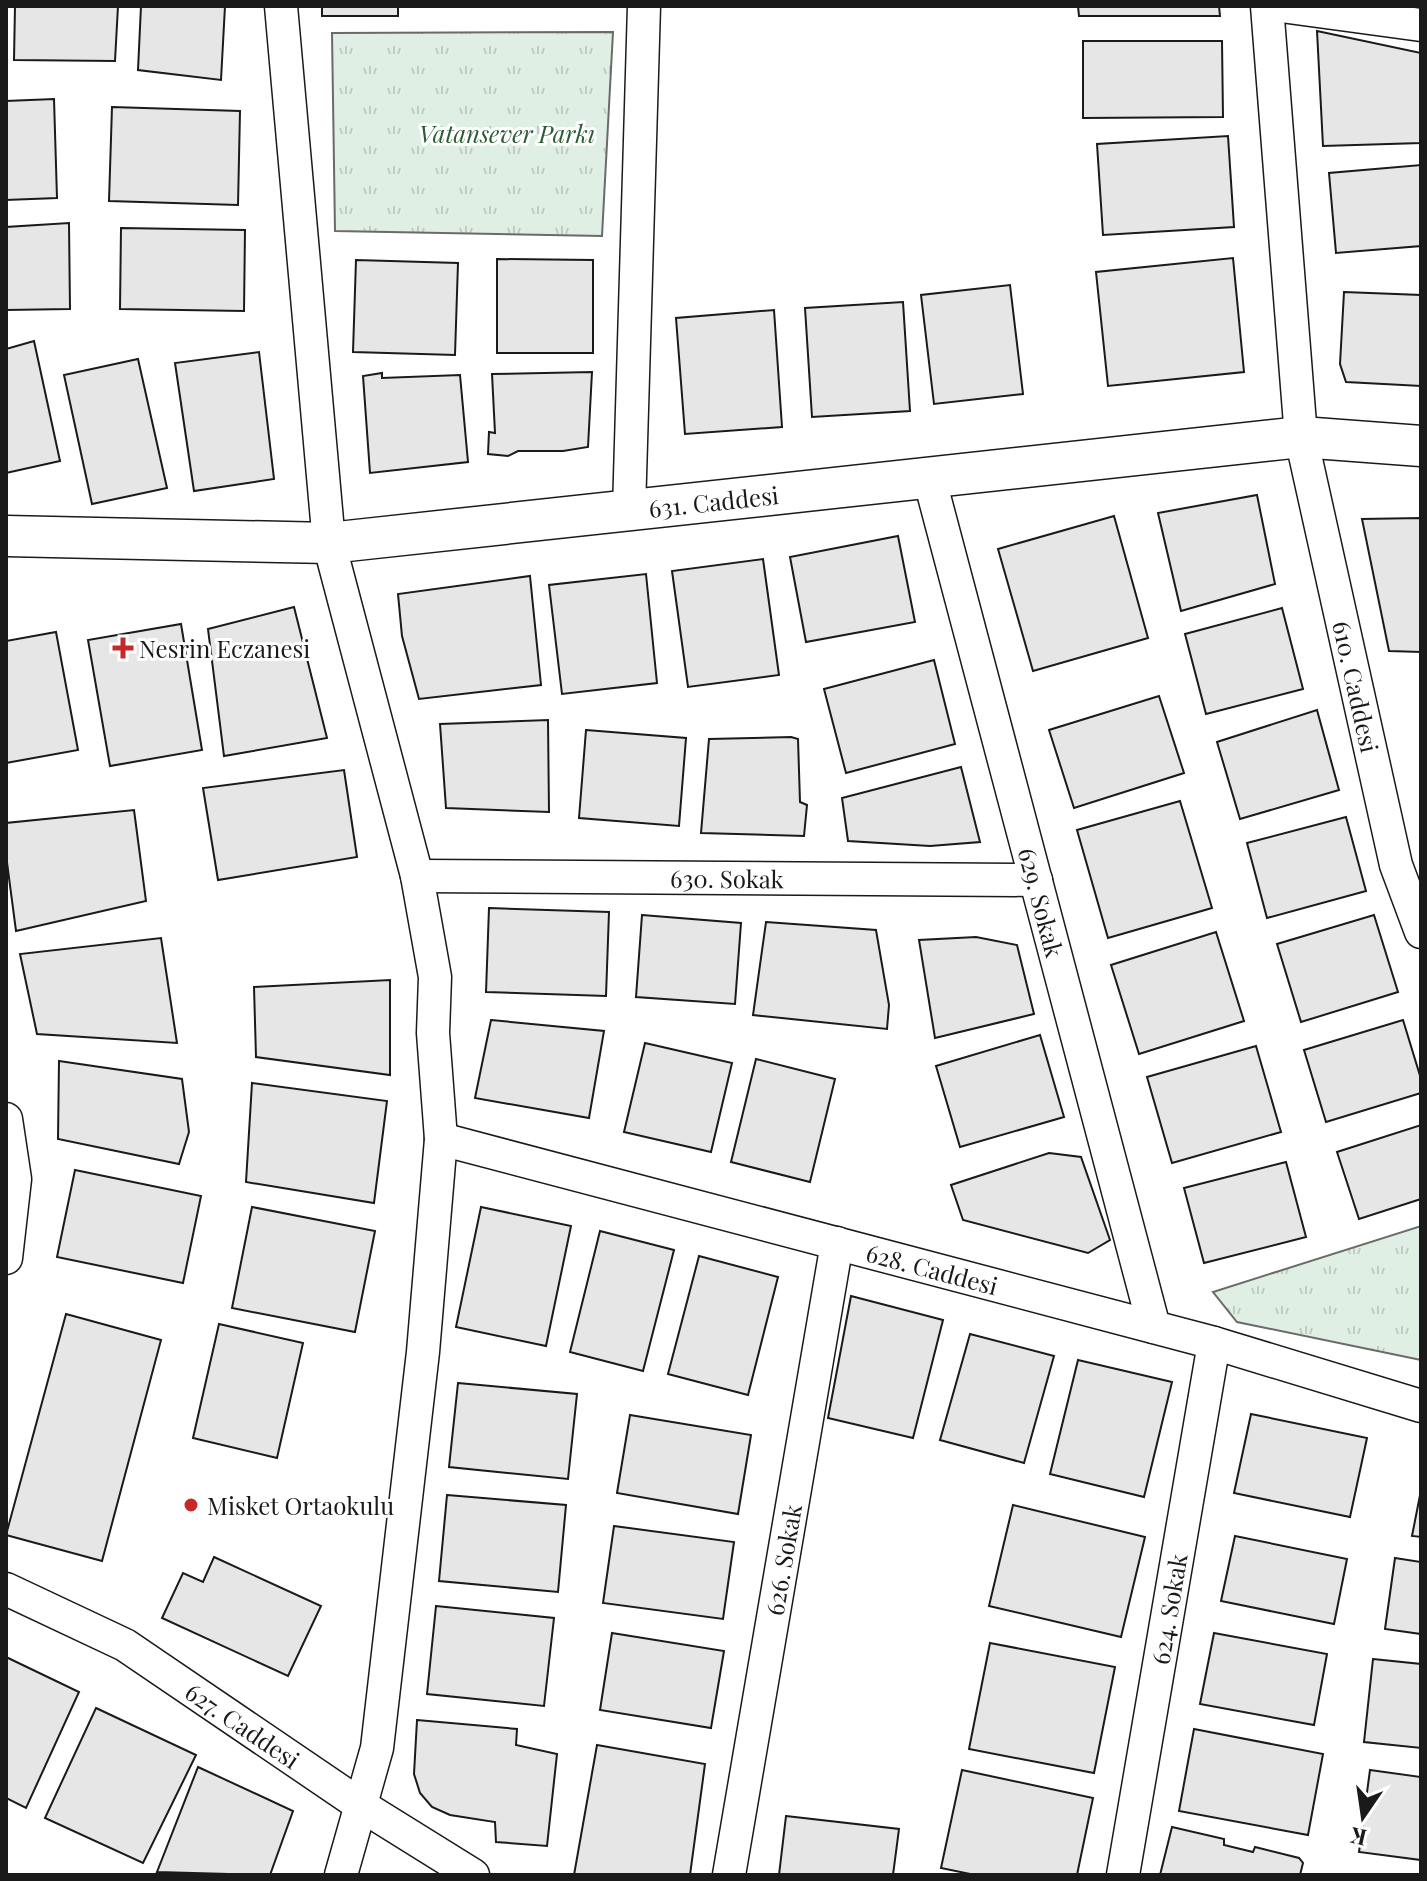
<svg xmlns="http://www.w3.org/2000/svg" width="1427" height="1881" font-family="'Playfair Display',serif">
<defs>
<pattern id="park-tufts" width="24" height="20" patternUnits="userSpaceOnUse" patternTransform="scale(2)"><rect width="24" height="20" fill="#e0efe3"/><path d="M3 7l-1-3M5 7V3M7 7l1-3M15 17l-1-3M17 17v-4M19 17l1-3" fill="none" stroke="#c0ccc2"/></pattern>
</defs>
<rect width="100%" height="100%" fill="#fff"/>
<!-- park -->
<g fill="url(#park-tufts)" stroke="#6a6a6a" stroke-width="2">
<polygon points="613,32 602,236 335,231 332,33"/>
<polygon points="1421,1226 1421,1360 1237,1322 1213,1292"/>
</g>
<!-- building -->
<g fill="#e6e6e6" stroke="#1a1a1a" stroke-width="2">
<polygon points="15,6 118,6 115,61 14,60"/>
<polygon points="141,6 225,6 221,80 138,70"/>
<rect x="322" y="6" width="76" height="10"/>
<polygon points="1078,6 1219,6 1220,16 1079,16"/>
<polygon points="1317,31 1421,53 1421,143 1323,146"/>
<polygon points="1083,41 1222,41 1223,117 1083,118"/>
<polygon points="54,99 57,198 6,200 6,101"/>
<polygon points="112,107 240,111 238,205 109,201"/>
<polygon points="1228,136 1234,227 1103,235 1097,144"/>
<polygon points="1421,165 1421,246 1336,253 1329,173"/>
<polygon points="69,223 70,309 6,310 6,227"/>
<polygon points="121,228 245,230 244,311 120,309"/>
<polygon points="1233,258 1244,372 1108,386 1096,272"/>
<polygon points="497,259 593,260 593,353 497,353"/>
<polygon points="356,260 458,263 455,355 353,352"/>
<polygon points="1010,285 1023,394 934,404 921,295"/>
<polygon points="1344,292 1421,295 1421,386 1346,382 1340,364"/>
<polygon points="903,302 910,411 812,417 805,308"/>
<polygon points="774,310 782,427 685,434 676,318"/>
<polygon points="34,341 60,461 6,473 6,349"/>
<polygon points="259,352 274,479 194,491 175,363"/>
<polygon points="138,359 167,488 92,504 64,375"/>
<polygon points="592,372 588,447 563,451 518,451 508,456 488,454 489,432 495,433 492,374"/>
<polygon points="382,373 382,378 460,375 468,462 370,473 363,376"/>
<polygon points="1257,495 1275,584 1181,611 1158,513"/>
<polygon points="1114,516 1148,638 1033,671 998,549"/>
<polygon points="1421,518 1421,652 1389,651 1362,519"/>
<polygon points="898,536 915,622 806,642 790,557"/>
<polygon points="763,559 779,675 688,687 672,571"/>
<polygon points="646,574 657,683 562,694 549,585"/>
<polygon points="530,576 541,685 419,699 402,636 398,594"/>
<polygon points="294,607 327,738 224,756 208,629"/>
<polygon points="1282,608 1303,689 1206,714 1185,634"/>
<polygon points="181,624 202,750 110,766 88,640"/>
<polygon points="56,632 78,750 6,763 6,641"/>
<polygon points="934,660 955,744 846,773 824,689"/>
<polygon points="1159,696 1184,773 1074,808 1049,730"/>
<polygon points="1317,710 1339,790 1240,819 1217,742"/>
<polygon points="548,720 549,812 446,808 440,724"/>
<polygon points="586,730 686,738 679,826 579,818"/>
<polygon points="791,737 798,739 800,802 807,805 804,836 701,833 709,739"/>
<polygon points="961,767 980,842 930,846 848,841 842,798"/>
<polygon points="344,770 357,857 218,880 203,788"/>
<polygon points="1180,801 1212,908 1108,938 1077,830"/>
<polygon points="134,810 146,901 16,931 6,855 6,823"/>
<polygon points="1346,817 1366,891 1267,918 1247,843"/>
<polygon points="489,908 609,912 606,996 486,992"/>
<polygon points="642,915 741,923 735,1004 636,997"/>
<polygon points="1374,915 1398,992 1301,1022 1277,944"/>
<polygon points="766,922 876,930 889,1005 887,1029 753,1015"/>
<polygon points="1216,932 1244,1021 1139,1054 1111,965"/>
<polygon points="976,937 1017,945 1034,1014 935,1038 919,940"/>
<polygon points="161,938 177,1043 37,1034 20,954"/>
<polygon points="390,980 390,1075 256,1057 254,987"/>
<polygon points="491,1020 604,1031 589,1118 475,1098"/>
<polygon points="1403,1020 1421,1079 1421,1093 1326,1122 1304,1050"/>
<polygon points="1040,1035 1064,1117 960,1147 936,1066"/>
<polygon points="645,1043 732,1063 711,1152 624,1132"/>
<polygon points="1256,1046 1281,1132 1172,1163 1147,1077"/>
<polygon points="756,1059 835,1079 810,1182 731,1162"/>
<polygon points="59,1061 182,1079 189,1132 179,1164 58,1139"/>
<polygon points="252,1083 387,1101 374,1203 246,1182"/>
<polygon points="1421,1125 1421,1199 1359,1219 1337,1152"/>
<polygon points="1049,1153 1081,1157 1110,1240 1088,1253 963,1220 951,1185"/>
<polygon points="1286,1162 1306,1237 1204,1263 1184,1188"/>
<polygon points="75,1170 201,1196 183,1283 57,1257"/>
<polygon points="252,1207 375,1231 355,1332 232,1308"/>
<polygon points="481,1207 571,1226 546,1346 456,1327"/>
<polygon points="600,1231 674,1250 643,1371 570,1352"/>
<polygon points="699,1256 778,1277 748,1395 668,1374"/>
<polygon points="851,1296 943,1320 913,1438 828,1418"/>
<polygon points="66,1314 161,1340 102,1561 6,1535"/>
<polygon points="219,1324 303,1343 277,1458 193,1438"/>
<polygon points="970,1334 1054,1356 1024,1463 940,1440"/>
<polygon points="1078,1360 1172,1382 1144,1497 1050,1474"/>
<polygon points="458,1383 577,1394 568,1479 449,1467"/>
<polygon points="1251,1414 1367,1438 1350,1517 1234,1493"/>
<polygon points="630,1415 751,1435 738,1514 617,1493"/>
<polygon points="1421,1490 1421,1537 1412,1536"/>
<polygon points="447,1495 566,1505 558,1592 439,1581"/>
<polygon points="1013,1505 1145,1537 1121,1637 989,1606"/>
<polygon points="614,1526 734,1542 723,1619 603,1603"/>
<polygon points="1235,1536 1347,1559 1334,1624 1221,1601"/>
<polygon points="214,1557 321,1606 288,1676 162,1618 183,1573 203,1582"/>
<polygon points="1395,1558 1421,1562 1421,1634 1385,1629"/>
<polygon points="436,1606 554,1618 544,1706 427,1694"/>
<polygon points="612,1633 724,1651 711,1728 600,1710"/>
<polygon points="1214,1633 1327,1654 1314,1725 1200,1704"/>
<polygon points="990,1643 1115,1667 1094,1773 969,1749"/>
<polygon points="6,1657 79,1692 26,1808 6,1798"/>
<polygon points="1373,1659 1421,1664 1421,1748 1364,1742"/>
<polygon points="96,1708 196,1755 143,1863 45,1818"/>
<polygon points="417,1720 517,1729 516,1745 557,1754 547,1846 496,1842 495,1822 450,1815 432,1807 420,1793 414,1774"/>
<polygon points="1194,1729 1323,1754 1308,1835 1179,1811"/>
<polygon points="597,1745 705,1764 690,1875 574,1875"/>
<polygon points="198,1767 293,1811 270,1875 157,1872"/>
<polygon points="962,1770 1093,1798 1077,1875 975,1875 941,1868"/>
<polygon points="1370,1770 1421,1777 1421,1860 1359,1852"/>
<polygon points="786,1816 899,1829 893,1875 779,1875"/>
<polygon points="1172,1827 1224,1839 1224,1845 1253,1852 1255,1847 1299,1858 1303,1863 1300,1875 1160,1875"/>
</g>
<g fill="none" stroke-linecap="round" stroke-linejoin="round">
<defs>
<g id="minor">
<polyline points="281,6 329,543 417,876 435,977 433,1033 441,1139 423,1352 377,1748 341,1875"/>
<path id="s1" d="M1267 6 1301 437 1396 865 1421 932"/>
<polyline points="1281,6 1421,25"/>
<path id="s2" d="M929 477 1154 1327"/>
<polyline points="629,510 644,6"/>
<path id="s3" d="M417 876 1036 880"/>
<polyline points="6,1119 15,1179 6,1258"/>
<path id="s4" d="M441 1139 1214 1343 1421 1406"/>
<path id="s5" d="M6 1589 125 1645 362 1806 473 1875"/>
<path id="s6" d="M729 1875 837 1243"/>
<path id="s7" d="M1123 1875 1214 1343"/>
</g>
<g id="tertiary">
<path id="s8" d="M6 536 329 543 1301 437 1421 446"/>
</g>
</defs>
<!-- minor casing -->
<use href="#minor" stroke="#1a1a1a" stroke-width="35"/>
<!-- tertiary casing -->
<use href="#tertiary" stroke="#1a1a1a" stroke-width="43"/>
<!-- minor -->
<use href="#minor" stroke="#fff" stroke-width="32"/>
<!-- tertiary -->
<use href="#tertiary" stroke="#fff" stroke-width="40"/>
</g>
<!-- markers -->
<g fill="#c62828" stroke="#fff" stroke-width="3">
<path d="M119 636h8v8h8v8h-8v8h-8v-8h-8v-8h8z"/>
<circle cx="191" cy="1505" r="8"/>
</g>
<g text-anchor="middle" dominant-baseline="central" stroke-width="6" stroke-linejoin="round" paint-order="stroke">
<!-- park labels -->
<g font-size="24" font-style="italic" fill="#2b5a34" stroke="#fff">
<text x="507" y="133">Vatansever Parkı</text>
</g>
<!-- street labels -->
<g font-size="24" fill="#1a1a1a" stroke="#fff">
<text stroke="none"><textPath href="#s8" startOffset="710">631. Caddesi</textPath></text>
<text stroke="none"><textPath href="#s1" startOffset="688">610. Caddesi</textPath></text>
<text stroke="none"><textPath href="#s3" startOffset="310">630. Sokak</textPath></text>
<text stroke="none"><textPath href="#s2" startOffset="440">629. Sokak</textPath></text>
<text stroke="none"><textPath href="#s4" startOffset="508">628. Caddesi</textPath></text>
<text stroke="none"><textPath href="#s6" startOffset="320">626. Sokak</textPath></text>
<text stroke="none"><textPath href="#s7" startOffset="270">624. Sokak</textPath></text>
<text stroke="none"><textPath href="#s5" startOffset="274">627. Caddesi</textPath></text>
</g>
<!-- poi labels -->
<g font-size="24" fill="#1a1a1a" stroke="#fff" text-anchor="start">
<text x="139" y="648">Nesrin Eczanesi</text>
<text x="207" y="1505">Misket Ortaokulu</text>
</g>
</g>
<!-- border -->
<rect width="1427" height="1881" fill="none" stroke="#1a1a1a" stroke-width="16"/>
<!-- north arrow -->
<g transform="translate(1363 1817) rotate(193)" stroke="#ffffff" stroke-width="6" paint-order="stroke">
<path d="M0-6L14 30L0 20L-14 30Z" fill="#1a1a1a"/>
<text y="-12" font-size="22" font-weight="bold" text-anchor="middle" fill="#1a1a1a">K</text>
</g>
</svg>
